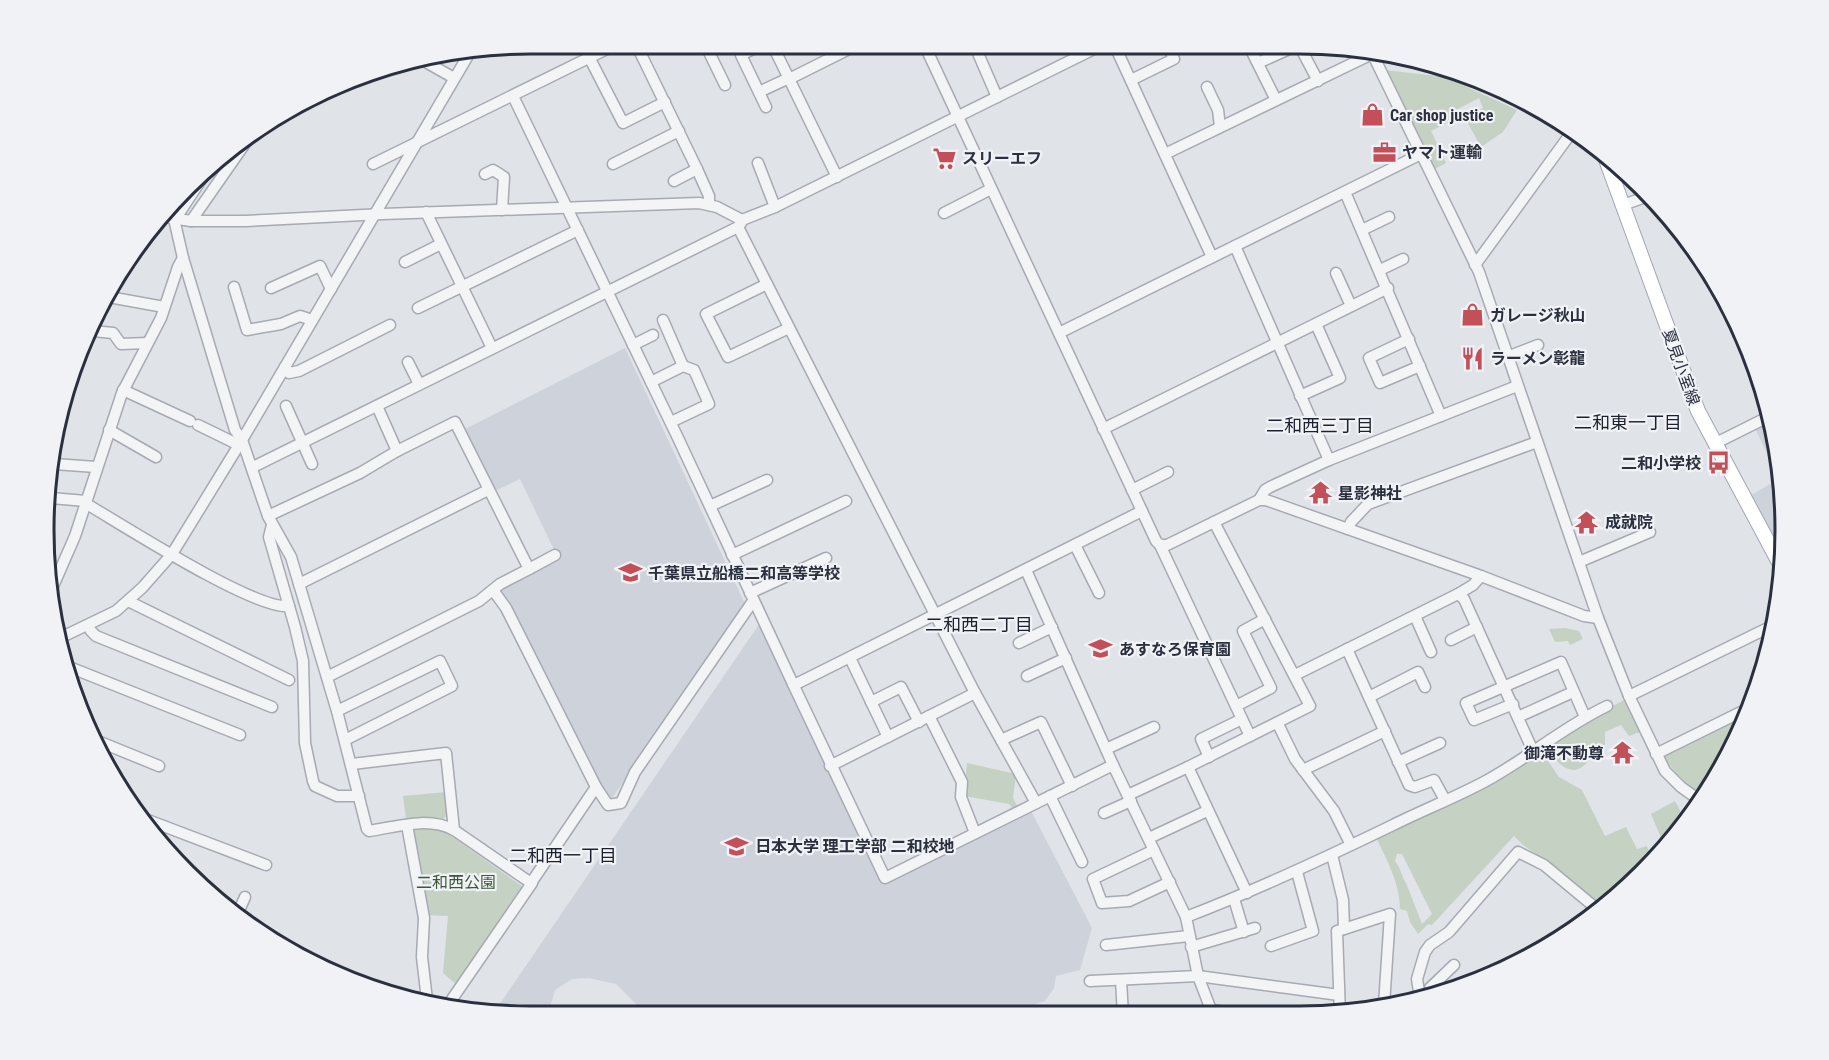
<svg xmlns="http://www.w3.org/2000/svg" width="1829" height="1060" font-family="'Roboto Condensed','Noto Sans JP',sans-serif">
<rect width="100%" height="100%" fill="#e0e3e8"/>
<!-- built -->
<g fill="#ced2da">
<polygon points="625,348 745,604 613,797 606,796 501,592 501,588 558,558 520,479 493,492 463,430"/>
<polygon points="1771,418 1776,435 1785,530 1783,554 1751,495 1779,479 1754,426"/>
<polygon points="760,623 884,883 1030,809 1092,928 1080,970 1056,976 1054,988 1045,1001 1003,1015 640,1015 636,1004 616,984 589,978 572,979 555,990 550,1007 543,1014 530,1014 520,1010 512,1015 502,1015 495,1011"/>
</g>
<!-- green -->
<g fill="#c5d1c2" fill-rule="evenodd">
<polygon points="1385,70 1445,77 1517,110 1503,132 1481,147 1465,118 1483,108 1479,98 1450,113 1453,120 1431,131 1446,163 1433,170"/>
<polygon points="1565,628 1579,631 1583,639 1570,645 1568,641 1555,642 1549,629"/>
<path d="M1626 699 1640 732 1629 736 1621 725 1605 732V750C1600 754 1597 754 1592 757 1588 759 1586 765 1582 767 1571 775 1560 765 1553 757L1548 761 1559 777 1582 790 1605 836 1626 827 1637 849 1647 846 1651 857 1659 854 1643 874 1600 907 1558 870 1522 844 1514 836 1432 925 1428 924 1418 934 1410 922 1407 911 1400 909C1400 882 1386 859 1375 835 1461 794 1541 742 1626 699ZM1397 854H1402L1432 914 1422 924 1406 883C1401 876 1401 868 1395 861Z"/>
<path d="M1750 711 1705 797C1688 785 1674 774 1663 755Z"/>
<polygon points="967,763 1016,774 1013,798 1018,808 1014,810 1009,804 964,796"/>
<polygon points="446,792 448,815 443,819 428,817 406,819 403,796"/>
<polygon points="1675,801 1686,822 1665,847 1651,814"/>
<polygon points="434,828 447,833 526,889 458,986 443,973 448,916 426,915 411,831"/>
</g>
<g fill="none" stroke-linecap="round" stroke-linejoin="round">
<defs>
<g id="minor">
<polyline points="636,44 697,169 709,196 709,205"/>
<polyline points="705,44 725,85"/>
<polyline points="763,44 741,55 766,107"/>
<polyline points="772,44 837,177"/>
<polyline points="924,44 1156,541 1160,545 1167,545 1259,500 1266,500 1481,576 1584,616 1598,618"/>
<polyline points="974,44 997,97"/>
<polyline points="1114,44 1212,257"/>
<polyline points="1248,44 1276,100"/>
<polyline points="1299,45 1318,81"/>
<polyline points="1372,53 1479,272 1598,618 1629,696 1665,771 1681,787 1702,802"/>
<polyline points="589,57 623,123 665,102"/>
<polyline points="424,61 454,78"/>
<polyline points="1258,63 1298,45"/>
<polyline points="789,79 859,44"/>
<polyline points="1131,80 1174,59 1167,44"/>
<polyline points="1207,87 1218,110 1220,127"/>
<polyline points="759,92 789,78"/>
<polyline points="513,96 678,438 793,684 796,684 1142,511"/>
<polyline points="1165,154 1372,54"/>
<polyline points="758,163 775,207"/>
<polyline points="373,164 617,44"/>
<polyline points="613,164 679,131"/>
<polyline points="485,174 493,170 504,177 502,210"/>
<polyline points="674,181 697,169"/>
<polyline points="1345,192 1441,416"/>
<polyline points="1623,205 1651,195"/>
<path d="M172 210 183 258 235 430 242 440 268 516 291 557 337 711 367 829 369 831C396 827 428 816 454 830L531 883 596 787 506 608 493 590"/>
<polyline points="426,212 492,348"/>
<polyline points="944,213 991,189"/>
<polyline points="165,217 191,221 246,221 383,214 699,203 717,207 742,220 775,207 1104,44"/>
<polyline points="176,218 203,177"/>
<polyline points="191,221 251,135"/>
<polyline points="738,227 975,693 1036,803"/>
<polyline points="1362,230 1389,217"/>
<polyline points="1235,246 1329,460"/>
<polyline points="405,262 441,244"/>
<polyline points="1475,265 1574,129"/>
<polyline points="1380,270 1403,259"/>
<polyline points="1336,273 1351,306"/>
<polyline points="767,284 706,314 728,357 789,328"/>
<polyline points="234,287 247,330 281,324 300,316 312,320"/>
<polyline points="271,288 320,266 331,289"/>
<polyline points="109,297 164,307"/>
<polyline points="418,308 578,230"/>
<polyline points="663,320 683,366 694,370 709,404 671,422"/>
<polyline points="93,331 113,333 121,344 147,343"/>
<polyline points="1059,333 1421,154"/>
<polyline points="1409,339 1369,358 1380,383 1420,366"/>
<polyline points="633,345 653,335"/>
<polyline points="1507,357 1538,345"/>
<polyline points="408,362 419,384"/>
<polyline points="285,367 289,373 299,371 390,325"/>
<polyline points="651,382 683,366"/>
<polyline points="123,390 190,421"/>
<polyline points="1300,396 1340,378 1316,324"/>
<polyline points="286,406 312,464"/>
<polyline points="377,406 397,451"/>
<polyline points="198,425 239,445"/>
<polyline points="1103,429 1388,288"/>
<polyline points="109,430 156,457"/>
<polyline points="1714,444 1770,416"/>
<polyline points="54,464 96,467"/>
<polyline points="253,467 738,227 741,223"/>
<polyline points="1132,490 1168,472"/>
<polyline points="51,498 86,501"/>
<polyline points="1259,500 1265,490 1270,487 1329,460 1517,386"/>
<path d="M85 503C121 524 256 611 289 606"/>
<polyline points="710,506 767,480"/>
<polyline points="268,516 360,473 397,451 455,422 529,569 500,584 479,601 327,677"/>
<polyline points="272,525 269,537 295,627 303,661 305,743 313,781 315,786 337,796 359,796"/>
<polyline points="1348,529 1351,522 1368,504 1537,442"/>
<polyline points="1075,545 1099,593"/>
<polyline points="1160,545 1250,736"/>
<polyline points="732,555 846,501"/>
<polyline points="1579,562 1650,532"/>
<polyline points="529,569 555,555"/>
<polyline points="1026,570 1113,765 1186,917 1198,976 1213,1015"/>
<polyline points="299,584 488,490"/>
<polyline points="51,591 75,536 122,393 161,318 178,267 183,258"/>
<polyline points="750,593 826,558"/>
<polyline points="1458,594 1464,599 1533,751"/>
<polyline points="128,601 289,680"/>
<polyline points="1415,616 1431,652"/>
<polyline points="88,626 91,631 96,636 272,707"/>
<polyline points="62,637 116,611 142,588 172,554 242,440 469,54"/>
<polyline points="1451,640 1477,627"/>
<polyline points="1019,643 1052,627"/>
<polyline points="1347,649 1409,785 1415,787 1434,780 1445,800"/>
<polyline points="850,658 888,737"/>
<polyline points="69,667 240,735"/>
<polyline points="1295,675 1458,594 1473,585 1481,576"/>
<polyline points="1027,676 1066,658"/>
<polyline points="793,684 885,878 1113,765"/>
<polyline points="1629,696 1776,624"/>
<polyline points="1369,697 1418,672 1425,687"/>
<polyline points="871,702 901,687 919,722"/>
<polyline points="1513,704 1474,720 1466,703 1561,662 1585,717"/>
<polyline points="1236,706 1271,688 1243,631 1265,619"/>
<polyline points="337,711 440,661 452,686 345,740"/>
<polyline points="929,716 962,782 961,797 975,833"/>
<polyline points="1518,717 1573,692"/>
<polyline points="1278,724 1295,759 1334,811 1351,845"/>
<polyline points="95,740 159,766"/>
<polyline points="1001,740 1041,722 1072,786"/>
<polyline points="1106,749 1154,727"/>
<polyline points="1656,754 1751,707"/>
<polyline points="1209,757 1201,739 1242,719"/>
<polyline points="1398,762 1440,743"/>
<polyline points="352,764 446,753 454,830"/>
<polyline points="830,766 975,693"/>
<polyline points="1188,767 1247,893"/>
<polyline points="1303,770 1385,731"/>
<polyline points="596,787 608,805 621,803 635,772 753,601"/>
<polyline points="1128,795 1188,767 1310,706 1214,522"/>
<polyline points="1050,796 1082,862"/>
<polyline points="1104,813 1131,801"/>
<polyline points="145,819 266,865"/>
<polyline points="407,825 424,918 422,957 427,1000 429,1002"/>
<polyline points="1149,838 1207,811"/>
<polyline points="1154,850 1093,879 1102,903 1129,901 1170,882"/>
<polyline points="1332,855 1343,900 1344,929 1337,931 1340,1014"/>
<polyline points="1234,899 1244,932"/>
<polyline points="237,915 245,897"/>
<path d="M1186 917C1257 890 1325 858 1393 825 1423 810 1454 798 1484 782 1527 759 1563 727 1607 706"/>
<polyline points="1344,929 1390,914 1384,1005"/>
<polyline points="1106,945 1189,936"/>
<polyline points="1271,946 1313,931 1297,872"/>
<polyline points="1191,947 1255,928"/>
<polyline points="1121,980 1123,1015"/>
<polyline points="1090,981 1198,976 1339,995"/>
<polyline points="1437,994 1430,988 1454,965"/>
<polyline points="1420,998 1417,979 1425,952 1430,945 1449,932 1518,852 1544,865 1597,909"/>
<polyline points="448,1005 532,883"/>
<polyline points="1211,1010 1249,1015"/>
</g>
<polyline id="major" points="1604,154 1698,411 1782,568"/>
</defs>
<!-- minor casing -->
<use href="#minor" stroke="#a6aab2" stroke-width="13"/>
<!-- major casing -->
<use href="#major" stroke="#a0a6b3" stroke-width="16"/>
<!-- minor -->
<use href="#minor" stroke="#f3f4f6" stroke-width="10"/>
<!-- major -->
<use href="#major" stroke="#fff" stroke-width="14"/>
</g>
<!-- icons -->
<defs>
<symbol id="shop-bare" viewBox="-9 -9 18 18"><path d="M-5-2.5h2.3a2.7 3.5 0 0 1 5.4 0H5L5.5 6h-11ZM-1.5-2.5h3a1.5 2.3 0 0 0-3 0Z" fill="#c34f59" stroke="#f0f2f6" stroke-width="2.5" paint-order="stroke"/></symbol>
<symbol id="office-bare" viewBox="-9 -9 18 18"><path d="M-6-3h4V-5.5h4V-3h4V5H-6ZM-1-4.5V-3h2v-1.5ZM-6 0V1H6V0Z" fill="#c34f59" stroke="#f0f2f6" stroke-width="2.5" paint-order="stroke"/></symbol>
<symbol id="supermarket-bare" viewBox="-9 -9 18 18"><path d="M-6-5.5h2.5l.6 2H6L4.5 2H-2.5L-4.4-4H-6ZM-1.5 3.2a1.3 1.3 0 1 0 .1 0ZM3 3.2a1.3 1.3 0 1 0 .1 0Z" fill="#c34f59" stroke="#f0f2f6" stroke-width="2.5" paint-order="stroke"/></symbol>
<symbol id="restaurant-bare" viewBox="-9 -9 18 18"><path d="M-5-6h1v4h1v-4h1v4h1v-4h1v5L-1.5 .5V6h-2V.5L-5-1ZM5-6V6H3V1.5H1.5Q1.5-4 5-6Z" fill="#c34f59" stroke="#f0f2f6" stroke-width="2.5" paint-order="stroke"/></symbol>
<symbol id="bus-bare" viewBox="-9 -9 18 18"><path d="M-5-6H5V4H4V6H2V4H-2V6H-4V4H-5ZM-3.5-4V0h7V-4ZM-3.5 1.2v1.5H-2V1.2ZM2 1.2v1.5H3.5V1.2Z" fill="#c34f59" stroke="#f0f2f6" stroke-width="2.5" paint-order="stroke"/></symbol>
<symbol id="temple-bare" viewBox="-9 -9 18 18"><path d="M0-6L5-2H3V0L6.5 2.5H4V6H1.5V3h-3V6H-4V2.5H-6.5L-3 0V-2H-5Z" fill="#c34f59" stroke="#f0f2f6" stroke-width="2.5" paint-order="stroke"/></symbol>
<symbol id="school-bare" viewBox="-9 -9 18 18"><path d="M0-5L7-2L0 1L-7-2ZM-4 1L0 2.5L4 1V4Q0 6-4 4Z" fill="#c34f59" stroke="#f0f2f6" stroke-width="2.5" paint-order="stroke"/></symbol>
<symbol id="university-bare" viewBox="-9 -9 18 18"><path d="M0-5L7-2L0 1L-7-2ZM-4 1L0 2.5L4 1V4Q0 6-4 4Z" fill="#c34f59" stroke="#f0f2f6" stroke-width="2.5" paint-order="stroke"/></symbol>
</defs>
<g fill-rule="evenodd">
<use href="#shop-bare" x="1356" y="98" width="33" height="33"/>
<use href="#office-bare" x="1368" y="136" width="33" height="33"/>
<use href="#supermarket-bare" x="928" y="142" width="33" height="33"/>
<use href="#shop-bare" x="1456" y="298" width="33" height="33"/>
<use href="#restaurant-bare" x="1456" y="342" width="33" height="33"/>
<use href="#bus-bare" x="1702" y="446" width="33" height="33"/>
<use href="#temple-bare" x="1304" y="476" width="33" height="33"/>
<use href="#temple-bare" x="1570" y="506" width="33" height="33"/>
<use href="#school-bare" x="614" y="556" width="33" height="33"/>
<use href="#school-bare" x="1084" y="632" width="33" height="33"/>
<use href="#temple-bare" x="1606" y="736" width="33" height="33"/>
<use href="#university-bare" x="720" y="830" width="33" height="33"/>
</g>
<g text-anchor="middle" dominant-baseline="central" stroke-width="4.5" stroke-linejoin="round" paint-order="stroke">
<!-- poi labels -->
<g font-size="16" font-weight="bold" fill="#2a303e" stroke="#f0f2f6" text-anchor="start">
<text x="1390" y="115">Car shop justice</text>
<text x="1402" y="152">ヤマト運輸</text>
<text x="962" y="158">スリーエフ</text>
<text x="1490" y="315">ガレージ秋山</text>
<text x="1490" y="358">ラーメン彰龍</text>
<text x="1701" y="463" text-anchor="end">二和小学校</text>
<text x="1338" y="493">星影神社</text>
<text x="1605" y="522">成就院</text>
<text x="648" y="573">千葉県立船橋二和高等学校</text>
<text x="1119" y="649">あすなろ保育園</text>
<text x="1604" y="753" text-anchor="end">御滝不動尊</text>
<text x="755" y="846">日本大学 理工学部 二和校地</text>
</g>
<!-- street labels -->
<g font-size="16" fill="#2a303e" stroke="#f0f2f6">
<text transform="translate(1681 367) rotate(70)">夏見小室線</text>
</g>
<!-- park labels -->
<g font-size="16" fill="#3c5839" stroke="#f0f2f6">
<text x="456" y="882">二和西公園</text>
</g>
<!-- neighbourhood labels -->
<g font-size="18" fill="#1c212f" stroke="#f0f2f6">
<text x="1628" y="422">二和東一丁目</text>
<text x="1320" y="425">二和西三丁目</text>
<text x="979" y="624">二和西二丁目</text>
<text x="563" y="855">二和西一丁目</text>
</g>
</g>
<!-- crop -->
<path d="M0 0H1829V1060H0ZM530 54H1299A476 476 0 0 1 1775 530V530A476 476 0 0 1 1299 1006H530A476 476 0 0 1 54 530V530A476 476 0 0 1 530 54Z" fill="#f0f2f6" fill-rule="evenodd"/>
<path fill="none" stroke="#2a303e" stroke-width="3" d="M530 54H1299A476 476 0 0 1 1775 530V530A476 476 0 0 1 1299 1006H530A476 476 0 0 1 54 530V530A476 476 0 0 1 530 54Z"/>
</svg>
